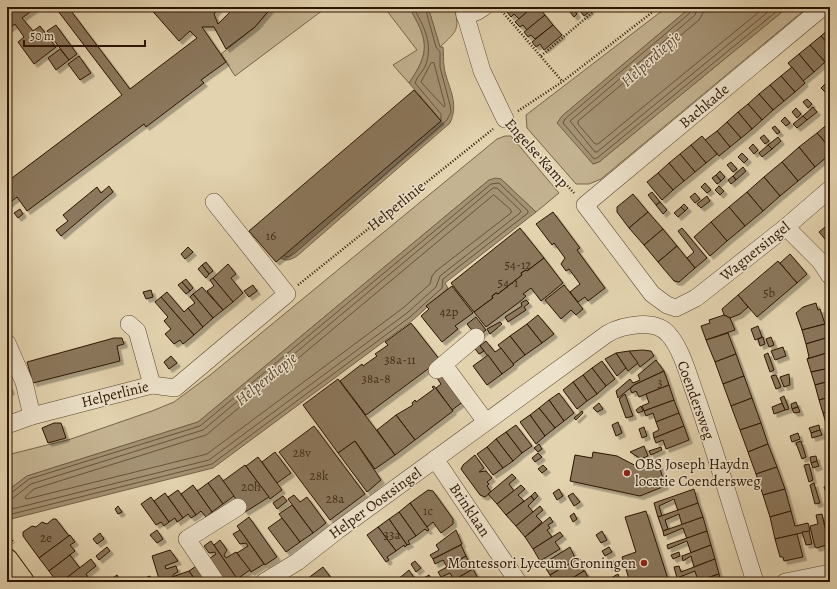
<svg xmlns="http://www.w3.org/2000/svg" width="837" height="589" font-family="Alegreya,serif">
<defs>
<filter id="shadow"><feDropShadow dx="3.5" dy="3.5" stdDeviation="0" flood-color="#0004"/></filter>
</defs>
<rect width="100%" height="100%" fill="#e3d3af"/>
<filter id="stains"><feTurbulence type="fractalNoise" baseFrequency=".005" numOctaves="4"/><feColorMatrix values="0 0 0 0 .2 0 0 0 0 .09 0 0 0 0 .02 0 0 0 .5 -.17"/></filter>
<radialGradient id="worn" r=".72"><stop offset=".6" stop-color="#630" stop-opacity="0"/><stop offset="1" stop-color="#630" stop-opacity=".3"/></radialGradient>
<!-- green -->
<g fill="#c4b391" stroke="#786449">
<polygon points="272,7 327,7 235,76 221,54 255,27"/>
<path d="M384 7H409C428 40 431 51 409 83L393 65 417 50Z"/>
<path d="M428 7H454C460 30 457 31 440 47Z"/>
<polygon points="667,7 691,7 562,116 558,122 593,164 599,162 788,7 808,7 601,179 589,184 576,184 527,128 526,115"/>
<polygon points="505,136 511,136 559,193 536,212 501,179 489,180 198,422 27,476 7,491 7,455 71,439 152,411 174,402 209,376 497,139"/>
</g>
<!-- water -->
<g fill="#a49274" stroke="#746046">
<path d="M409 7H428L440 47H443C444 53 443 60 444 66 447 87 460 101 450 123L297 256C287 262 285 261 276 255L438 117 409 83C431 51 428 40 409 7Z"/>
<polygon points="691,7 788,7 599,162 593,164 557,123 562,116"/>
<polygon points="495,178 501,179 536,212 445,283 448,288 413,320 213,468 11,519 7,517 7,491 27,476 198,422 489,180"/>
</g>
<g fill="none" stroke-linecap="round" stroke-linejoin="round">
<!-- shore -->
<g stroke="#68533a" stroke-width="1">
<path d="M413 7C424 26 434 45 425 67 422 72 417 77 415 83L441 114V120"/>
<polyline points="693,7 691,12 565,119 563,123 594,159 597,158 782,7"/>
<polyline points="698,7 695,15 570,121 595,152 597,152 774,7"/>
<polyline points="704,7 703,13 699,20 578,121 578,124 595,144 598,144 765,7"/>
<polygon points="434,63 445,105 444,107 421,82 431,63"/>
<polygon points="494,195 511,210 511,213 436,271 432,276 430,284 403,308 207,454 27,499 25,498 26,496 34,489 206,435"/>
<polyline points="285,256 288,257 295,253 447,120 451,112 450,105 440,67 440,52 436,47 425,7"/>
<polyline points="7,494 11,493 29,479 200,426 491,184 499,183 528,211 528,213 443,279 442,288 410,317 212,464 12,514 7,514"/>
<polyline points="7,499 13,498 31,484 203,430 493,188 497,188 521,211 520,213 440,276 436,287 407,313 209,460 12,509 7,509"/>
</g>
</g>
<!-- building -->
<g fill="#8b775b" stroke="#2b1401" filter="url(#shadow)">
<polygon points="7,7 37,7 22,18 33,31 40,26 56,47 34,64 18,42 24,37 15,24 7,30"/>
<polygon points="55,7 68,7 130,89 197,38 190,31 179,41 149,7 192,7 193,9 196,7 220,7 214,14 218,24 230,12 225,7 272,7 255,27 226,49 214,27 202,27 226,62 201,80 204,83 146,127 144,124 27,211 17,197 7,205 7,179 8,181 122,95"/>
<polygon points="513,7 533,7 519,19 514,14 511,17 507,12"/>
<polygon points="533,7 538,7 545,15 527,30 523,25 520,27 515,22"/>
<polygon points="577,7 588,7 590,11 584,16"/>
<polygon points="573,8 577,14 574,17 569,11"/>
<polygon points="545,15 553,25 535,39 531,35 528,37 524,32"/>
<polygon points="56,25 77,54 69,60 47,31"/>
<polygon points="553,25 562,35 544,50 540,44 536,47 532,42"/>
<polygon points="830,28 830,46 821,36"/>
<polygon points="821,36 830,46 830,58 825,62 810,45"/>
<polygon points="810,45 825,62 814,72 799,54"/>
<polygon points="60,49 69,60 56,70 48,58"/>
<polygon points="799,54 814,72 803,81 788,63"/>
<polygon points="79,56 91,73 80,80 68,64"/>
<polygon points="792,67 805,83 795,92 781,76"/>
<polygon points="781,76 795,92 784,101 770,85"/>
<polygon points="829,81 830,81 830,90 825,84"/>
<polygon points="825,84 830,90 826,93 821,88"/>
<polygon points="770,85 784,101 773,110 759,94"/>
<polygon points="414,90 441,121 276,262 249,231"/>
<polygon points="759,94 773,110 762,120 748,104"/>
<polygon points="807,99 812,104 808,108 803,102"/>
<polygon points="748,104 762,120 752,129 738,112"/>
<polygon points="813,107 817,112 807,120 803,116"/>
<polygon points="796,108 801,114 797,118 792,112"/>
<polygon points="738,112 752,129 741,138 727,122"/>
<polygon points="803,116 807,120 797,128 793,124"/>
<polygon points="785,117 790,123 786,126 781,121"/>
<polygon points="727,122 741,138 730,147 717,131"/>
<polygon points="830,122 830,148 817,133"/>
<polygon points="775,126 780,132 777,134 772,128"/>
<polygon points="717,131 730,147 719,156 705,140"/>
<polygon points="817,133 830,148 830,154 815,167 799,147"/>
<polygon points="764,135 769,141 765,144 760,138"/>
<polygon points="702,136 717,154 706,163 691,145"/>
<polygon points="778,137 781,141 772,149 768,145"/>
<polygon points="753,144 758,150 754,154 749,148"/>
<polygon points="691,145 706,163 695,172 680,154"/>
<polygon points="768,145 772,149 762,157 759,153"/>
<polygon points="799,147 815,167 798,181 782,162"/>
<polygon points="742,153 748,159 744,163 738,157"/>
<polygon points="680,154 695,172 684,181 669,163"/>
<polygon points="731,162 737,169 733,172 727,165"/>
<polygon points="782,162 798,181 780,196 764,177"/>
<polygon points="669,163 684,181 673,190 658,173"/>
<polygon points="743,167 746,171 736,180 733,176"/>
<polygon points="720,171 725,177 721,181 716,175"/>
<polygon points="658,173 673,190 662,200 647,182"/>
<polygon points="716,175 721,181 717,184 712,178"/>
<polygon points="733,176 736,180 731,184 728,180"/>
<polygon points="764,177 780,196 763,211 747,192"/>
<polygon points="705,183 711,190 707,193 701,187"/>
<polygon points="109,186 113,192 61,236 56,230 68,221 63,215 97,187 101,193"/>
<polygon points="719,186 724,191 720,195 715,190"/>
<polygon points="652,192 660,202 656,205 648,195"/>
<polygon points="747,192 763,211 745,226 729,207"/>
<polygon points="695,193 700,199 695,203 690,197"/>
<polygon points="633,194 648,212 629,228 617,212 617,207"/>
<polygon points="707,196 710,201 701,208 697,204"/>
<polygon points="660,202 667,210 663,214 656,205"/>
<polygon points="684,204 688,208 685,211 681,207"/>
<polygon points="681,207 685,211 678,217 674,213"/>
<polygon points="729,207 745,226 727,241 711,222"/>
<polygon points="20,209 23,214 18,218 14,213"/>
<polygon points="553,212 580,248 577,250 605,288 588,301 585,297 578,302 570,292 580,284 569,269 566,271 561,264 565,258 554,243 552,245 536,224"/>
<polygon points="648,212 663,229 644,245 629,228"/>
<polygon points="711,222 727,241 710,256 694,237"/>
<polygon points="830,223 830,245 819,232"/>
<polygon points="520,228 544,258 527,271 526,270 521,273 522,275 498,294 496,293 492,296 493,298 474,312 451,283"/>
<polygon points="682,228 707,258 695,268 687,258 694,252 678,231"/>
<polygon points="663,229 677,246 658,262 644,245"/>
<polygon points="677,246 695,268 679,282 674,281 658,262"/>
<polygon points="188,247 193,252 185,259 181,254"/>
<polygon points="790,254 807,274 797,283 780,263"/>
<polygon points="544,258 563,283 541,301 531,288 523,294 526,296 522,300 486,327 474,312 493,298 492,296 496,293 498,294 522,275 521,273 526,270 527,271"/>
<polygon points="778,261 797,283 757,317 738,295"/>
<polygon points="206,262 213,271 209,274 202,265"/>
<polygon points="228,264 236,274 231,278 243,293 233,302 213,278"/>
<polygon points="202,265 209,274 206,278 198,269"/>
<polygon points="213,278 233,302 223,310 207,291 214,286 210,280"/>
<polygon points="186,279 193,288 190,291 182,282"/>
<polygon points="182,282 190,291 186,294 178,285"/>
<polygon points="253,285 257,291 249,297 244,291"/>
<polygon points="564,285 583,309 576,315 571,310 561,319 545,300"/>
<polygon points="452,286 473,313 455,326 458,329 442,342 421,316 429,309 426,306"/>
<polygon points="202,287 223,310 213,318 193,294"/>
<polygon points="151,290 153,297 146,299 143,292"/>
<polygon points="167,292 184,312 188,308 203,327 194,335 161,297"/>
<polygon points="193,294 213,318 203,327 188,308 195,303 190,297"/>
<polygon points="738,295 748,307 740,314 730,318 724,315 722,309"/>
<polygon points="161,297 194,335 183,344 180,340 174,344 165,334 171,329 164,321 168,317 155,302"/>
<polygon points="526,300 529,303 524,307 526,310 508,322 505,317 522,306 521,303"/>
<polygon points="816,303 818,310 820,309 825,324 802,330 796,313 803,307"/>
<polygon points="538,315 554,334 542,343 527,324"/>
<polygon points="724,315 730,318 735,330 706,340 701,326 710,323 709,320"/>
<polygon points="476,317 486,330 477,337 467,324"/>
<polygon points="500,322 502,324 490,334 487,329"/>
<polygon points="411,323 440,360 366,415 340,381 362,364 363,366 377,356 375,354 388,345 385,342"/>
<polygon points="527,324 542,343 525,355 510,336"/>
<polygon points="825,324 829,337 806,344 802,330"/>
<polygon points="758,326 762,337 755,340 751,329"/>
<polygon points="728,333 736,354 715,362 706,340"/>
<polygon points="510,336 525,355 513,364 498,345"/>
<polygon points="763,337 765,344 760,346 758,339"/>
<polygon points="771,337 774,345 769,347 766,339"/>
<polygon points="829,337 830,352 807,359 809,357 806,344"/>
<polygon points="114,338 122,338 124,344 117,346 120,361 33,383 27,362"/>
<polygon points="486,341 495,352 501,348 514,365 502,374 480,346"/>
<polygon points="477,342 484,351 479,354 473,346"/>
<polygon points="783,347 786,356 775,360 771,351"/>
<polygon points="643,350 651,351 654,356 640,367 629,351"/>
<polygon points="629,351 638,363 628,371 616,353"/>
<polygon points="830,352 830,368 811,372 807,359"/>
<polygon points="616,353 626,368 617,376 605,359"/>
<polygon points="768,353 774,370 770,372 764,355"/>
<polygon points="736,354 744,376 723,384 715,362"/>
<polygon points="488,355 502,374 487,385 473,366"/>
<polygon points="171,356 177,363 169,369 164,362"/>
<polygon points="656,360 664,371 634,385 618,398 616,391 630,379 633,383 640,380 638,375"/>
<polygon points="602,361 615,379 606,386 592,368"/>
<polygon points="592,368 606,386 597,394 583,375"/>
<polygon points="830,368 830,381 815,385 811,372"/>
<polygon points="664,371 669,385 639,397 636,391 632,393 630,389 634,385"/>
<polygon points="442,374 464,401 452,410 436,388 441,384 437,378"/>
<polygon points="789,374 790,385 784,387 780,377"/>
<polygon points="583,375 597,394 587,401 573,382"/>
<polygon points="776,375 781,387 776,389 771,376"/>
<polygon points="744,376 752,398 731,406 723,384"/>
<polygon points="338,379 395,455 375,469 355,441 338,453 303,405"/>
<polygon points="830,381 830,397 819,400 815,385"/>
<polygon points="573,382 587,401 577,409 563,390"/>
<polygon points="8,384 11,391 7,392 7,385"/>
<polygon points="669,385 674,400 644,411 642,406 649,403 646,394"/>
<polygon points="434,386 453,411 415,440 396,415 413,405 412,403 415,400 416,402 434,389 432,387"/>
<polygon points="559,393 574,413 564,421 549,400"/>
<polygon points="625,394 633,416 626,418 619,399"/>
<polygon points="784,396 789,409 785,410 780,398"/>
<polygon points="830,397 830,411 823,413 819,400"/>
<polygon points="752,398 761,423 740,430 731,406"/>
<polygon points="549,400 564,421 555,428 539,408"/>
<polygon points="674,400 679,413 656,422 653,413 646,416 644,411"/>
<polygon points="796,402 798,407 792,409 791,404"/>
<polygon points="599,403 603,409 597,412 593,408"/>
<polygon points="782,403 785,410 774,414 772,407"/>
<polygon points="641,406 643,411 638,413 636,410"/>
<polygon points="798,407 800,412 794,413 792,409"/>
<polygon points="539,408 555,428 545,436 530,415"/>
<polygon points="582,411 583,413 576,420 574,418"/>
<polygon points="830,411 830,426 827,427 823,413"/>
<polygon points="679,413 684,426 654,438 653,433 659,430 656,422"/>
<polygon points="396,415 415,440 395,455 377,430"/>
<polygon points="530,415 545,436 536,444 520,422"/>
<polygon points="618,422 622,433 616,436 612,425"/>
<polygon points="54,423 61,423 66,438 48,443 42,428"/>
<polygon points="761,423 768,444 748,452 740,430"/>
<polygon points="516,425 532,446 522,453 506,432"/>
<polygon points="819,425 820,430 811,433 809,428"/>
<polygon points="314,426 365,494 330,520 279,452"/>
<polygon points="684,426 689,440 666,449 663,440 656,443 654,438"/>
<polygon points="830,426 830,437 827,427"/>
<polygon points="644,427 647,436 642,438 639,429"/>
<polygon points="820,430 822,435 812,438 811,433"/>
<polygon points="506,432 522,453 513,461 496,439"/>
<polygon points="798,433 800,439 792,442 790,436"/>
<polygon points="496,439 513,461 503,468 487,447"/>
<polygon points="355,441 381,480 367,492 338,453"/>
<polygon points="801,441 806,457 802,459 796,443"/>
<polygon points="539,444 542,449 538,452 534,448"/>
<polygon points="768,444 777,467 756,474 748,452"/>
<polygon points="644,446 648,456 641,459 630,452"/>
<polygon points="487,447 503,468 493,475 477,454"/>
<polygon points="661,447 662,450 651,455 649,451"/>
<polygon points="275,452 291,473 277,483 262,462"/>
<polygon points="593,452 617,456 640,468 658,461 665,486 640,496 570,481 575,455 592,458"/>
<polygon points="538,453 542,457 535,462 532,458"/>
<polygon points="475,455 484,468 479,472 486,471 492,478 487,482 489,484 487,486 491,492 485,497 480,495 461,469 463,465"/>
<polygon points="816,456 817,461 811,463 810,457"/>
<polygon points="258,457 282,490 270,499 246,466"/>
<polygon points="817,461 819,466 813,468 811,463"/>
<polygon points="809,464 813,480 809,482 804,465"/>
<polygon points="245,465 269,497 245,512 223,481"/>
<polygon points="543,465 547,469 542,473 538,469"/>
<polygon points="777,467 785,489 763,495 756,474"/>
<polygon points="512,474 516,478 509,484 514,491 497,504 488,494"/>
<polygon points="219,475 234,496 223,504 208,483"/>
<polygon points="208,483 223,504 212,512 197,491"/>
<polygon points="814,483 820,503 815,504 810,485"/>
<polygon points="193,485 212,512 206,517 201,511 196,515 181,494"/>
<polygon points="521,485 525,489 518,495 524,501 506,515 497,504"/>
<polygon points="830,485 830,491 826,492 824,487"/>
<polygon points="559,489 563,496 557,500 553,493"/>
<polygon points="694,489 698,503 678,511 674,499 659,506 662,516 658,517 654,503"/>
<polygon points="785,489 791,511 770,517 763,495"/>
<polygon points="178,490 196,515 191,518 188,514 183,518 168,497"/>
<polygon points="428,490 433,491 453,519 453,524 441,533 433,522 427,527 410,503"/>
<polygon points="535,492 538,496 534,500 531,496"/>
<polygon points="165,493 183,518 177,522 175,518 169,522 154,501"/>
<polygon points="573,493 580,502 574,506 568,496"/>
<polygon points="294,495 300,502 307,497 326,523 313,533 288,499"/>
<polygon points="283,496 287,501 277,509 273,503"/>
<polygon points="531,496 534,500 528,506 533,512 516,526 506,515"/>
<polygon points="151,497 169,522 164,526 161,522 156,525 141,504"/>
<polygon points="410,503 429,530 427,531 425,529 416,536 399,512"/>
<polygon points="698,503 703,517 682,525 679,514 665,520 668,529 663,531 658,517"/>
<polygon points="292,505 313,533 300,542 279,514"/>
<polygon points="118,506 122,512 118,514 115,509"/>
<polygon points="540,506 543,510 536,516 542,522 525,537 516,526"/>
<polygon points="646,511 669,582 630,582 622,557 636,552 625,517"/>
<polygon points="791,511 795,526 808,523 810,531 775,539 770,517"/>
<polygon points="399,512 416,536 408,541 410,544 407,545 389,519"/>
<polygon points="574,513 577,519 573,522 570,516"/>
<polygon points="822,514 829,544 817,548 815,547 810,526 818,524 816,515"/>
<polygon points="249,517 277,557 265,565 237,526"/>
<polygon points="550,517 553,522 548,525 550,528 547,530 552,537 533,549 525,537"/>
<polygon points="703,517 707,531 687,539 683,528 664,536 663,531"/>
<polygon points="282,518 300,542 286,552 268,528"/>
<polygon points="53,519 56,519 69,536 39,558 23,536 23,532 32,526 36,527 42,522 47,524"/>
<polygon points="389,519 407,545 405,547 404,545 396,551 378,527"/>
<polygon points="830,521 830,544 829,544 824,523"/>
<polygon points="378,527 396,551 387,557 389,560 386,562 367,535"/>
<polygon points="157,530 163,539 157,543 150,535"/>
<polygon points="240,530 264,564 251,572 237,553 248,546 246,543 240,544 233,534"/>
<polygon points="456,530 462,544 433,559 430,555 439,550 436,545"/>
<polygon points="602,531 607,540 601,543 596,535"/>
<polygon points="707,531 711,545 691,553 687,541 668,549 667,545"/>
<polygon points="809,531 812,544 806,545 802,532"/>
<polygon points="560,532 563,536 555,542 560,549 540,561 533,549"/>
<polygon points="100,533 104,539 97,544 93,539"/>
<polygon points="797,534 803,557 784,561 783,557 780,557 775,539"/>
<polygon points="70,535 75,542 70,545 75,551 49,571 39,558"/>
<polygon points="220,540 227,550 224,555 226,558 236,552 250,570 237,579 214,545"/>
<polygon points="211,541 236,577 228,582 221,582 206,561 216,554 215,552 209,553 204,546"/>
<polygon points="461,545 466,556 447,567 443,560 435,564 433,559"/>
<polygon points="711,545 715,559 694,567 691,556 683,561 682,556"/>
<polygon points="107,547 110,551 99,560 96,556"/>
<polygon points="570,547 576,560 550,575 543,564"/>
<polygon points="609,547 612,552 605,556 602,551"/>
<polygon points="170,550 178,561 165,566 166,569 176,566 178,572 174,574 172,577 189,571 197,582 160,582 152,556"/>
<polygon points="679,552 680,556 673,559 671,555"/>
<polygon points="70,555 80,568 61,582 57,582 49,571"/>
<polygon points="466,556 473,569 454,580 450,573 441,577 438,572"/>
<polygon points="579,558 582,562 580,564 584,571 566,582 554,582 550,575"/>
<polygon points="91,559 96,566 86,574 90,580 87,582 61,582"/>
<polygon points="715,559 719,574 698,581 695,571 677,578 674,567 679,566 681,572"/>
<polygon points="415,561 421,568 416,572 411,564"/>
<polygon points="614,561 616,566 611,569 608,565"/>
<polygon points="199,564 213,582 197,582 189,571"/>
<polygon points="323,567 334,582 303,582"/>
<polygon points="473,569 480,582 450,582 454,580"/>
<polygon points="409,570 417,582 393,582 402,576"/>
<polygon points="585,571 590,582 566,582 584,571"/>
<polygon points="618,574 621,582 613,582 611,578"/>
<polygon points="719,574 721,582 697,582 698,581"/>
<polygon points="117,575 119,578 114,582 107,582"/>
<polygon points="429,575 433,582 422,582 421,580"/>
<polygon points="150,576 152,582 139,582 138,581"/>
</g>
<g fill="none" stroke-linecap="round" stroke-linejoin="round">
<defs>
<g id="minor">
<polyline points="463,7 482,71 505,119"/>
<polyline points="823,7 585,205 652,294 667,305 676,308 696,298 786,227 830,189"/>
<polyline points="465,16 478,11 484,7"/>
<polyline points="786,227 820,261 830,276"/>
<polyline points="129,324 137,331 152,385"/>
<polyline points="7,343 24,382 32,416"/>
<polyline points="444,365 486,422"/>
<polyline points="437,370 476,337"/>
<polyline points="7,425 32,416 152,385 175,388 287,294 214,202"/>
<polyline points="435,459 518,582"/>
<polyline points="216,582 187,539 238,507"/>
<path d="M264 582 297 562 338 530 607 334C622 325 656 318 669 335 682 349 690 381 697 399 718 460 736 521 755 582"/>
<polyline points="785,582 830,573"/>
</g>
<polyline id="major" points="7,560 23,582"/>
</defs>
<!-- minor casing -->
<use href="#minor" stroke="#59442c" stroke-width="18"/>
<!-- major casing -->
<use href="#major" stroke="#2b1401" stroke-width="24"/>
<!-- path -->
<g stroke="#2b1401" stroke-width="2.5" stroke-dasharray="1 2" stroke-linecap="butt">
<polyline points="500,9 562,81"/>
<polyline points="541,56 599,7"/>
<polyline points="518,111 562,82 659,7"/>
<polyline points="516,131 574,193"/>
<polyline points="298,285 493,129"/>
<polyline points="7,533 14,543"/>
</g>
<!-- minor -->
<use href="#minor" stroke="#ede2cb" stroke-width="17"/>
<!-- major -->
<use href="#major" stroke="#e3d3af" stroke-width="22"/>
</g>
<!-- markers -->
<g fill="#8f2418" stroke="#ede2cb" stroke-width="1.5">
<circle cx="627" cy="473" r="4"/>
<circle cx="644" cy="563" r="4"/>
</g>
<g text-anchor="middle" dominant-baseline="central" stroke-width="3" stroke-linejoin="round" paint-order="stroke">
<!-- number labels -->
<g font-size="13" fill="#432d18">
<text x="271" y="235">16</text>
<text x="518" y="264">54-12</text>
<text x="508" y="282">54-1</text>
<text x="769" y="292">5b</text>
<text x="449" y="311">42p</text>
<text x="400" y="359">38a-11</text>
<text x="376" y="378">38a-8</text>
<text x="660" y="382">3</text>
<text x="302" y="452">28v</text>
<text x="319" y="475">28k</text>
<text x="251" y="486">20h</text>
<text x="335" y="498">28a</text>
<text x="428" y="510">1c</text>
<text x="392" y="534">33a</text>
<text x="46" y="537">2e</text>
</g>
<!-- street labels -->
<g font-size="15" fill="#2b1401" stroke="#ede2cb">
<text transform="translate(704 106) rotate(-40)">Bachkade</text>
<text transform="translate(537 153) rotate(48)">Engelse Kamp</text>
<text transform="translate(396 206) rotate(-39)">Helperlinie</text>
<text transform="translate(755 251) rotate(-39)">Wagnersingel</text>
<text transform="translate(115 394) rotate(-14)">Helperlinie</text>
<text transform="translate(696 400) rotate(70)">Coendersweg</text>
<text transform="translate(375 503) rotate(-36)">Helper Oostsingel</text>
<text transform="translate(470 510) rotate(56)">Brinklaan</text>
</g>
<!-- poi labels -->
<g font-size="15" fill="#2b1401" stroke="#ede2cb" text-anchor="start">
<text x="635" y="464">OBS Joseph Haydn<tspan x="635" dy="17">locatie Coendersweg</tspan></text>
<text x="636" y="563" text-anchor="end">Montessori Lyceum Groningen</text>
</g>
<!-- water labels -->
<g font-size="16" font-style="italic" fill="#5b462f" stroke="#ede2cb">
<text transform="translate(651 59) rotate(-42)">Helperdiepje</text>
<text transform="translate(266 379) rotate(-39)">Helperdiepje</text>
</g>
</g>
<!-- margin -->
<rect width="837" height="589" fill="none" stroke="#e3d3af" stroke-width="24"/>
<rect x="8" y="8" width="821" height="573" fill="none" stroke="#2b1401" stroke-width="2"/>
<rect x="12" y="12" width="813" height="565" fill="none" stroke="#2b1401"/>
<!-- scale -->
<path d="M24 40v6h121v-6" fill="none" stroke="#2b1401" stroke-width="2"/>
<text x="30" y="40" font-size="12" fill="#2b1401" stroke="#ede2cb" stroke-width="3" paint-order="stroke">50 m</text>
<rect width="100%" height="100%" filter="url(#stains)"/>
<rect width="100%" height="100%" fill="url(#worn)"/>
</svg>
